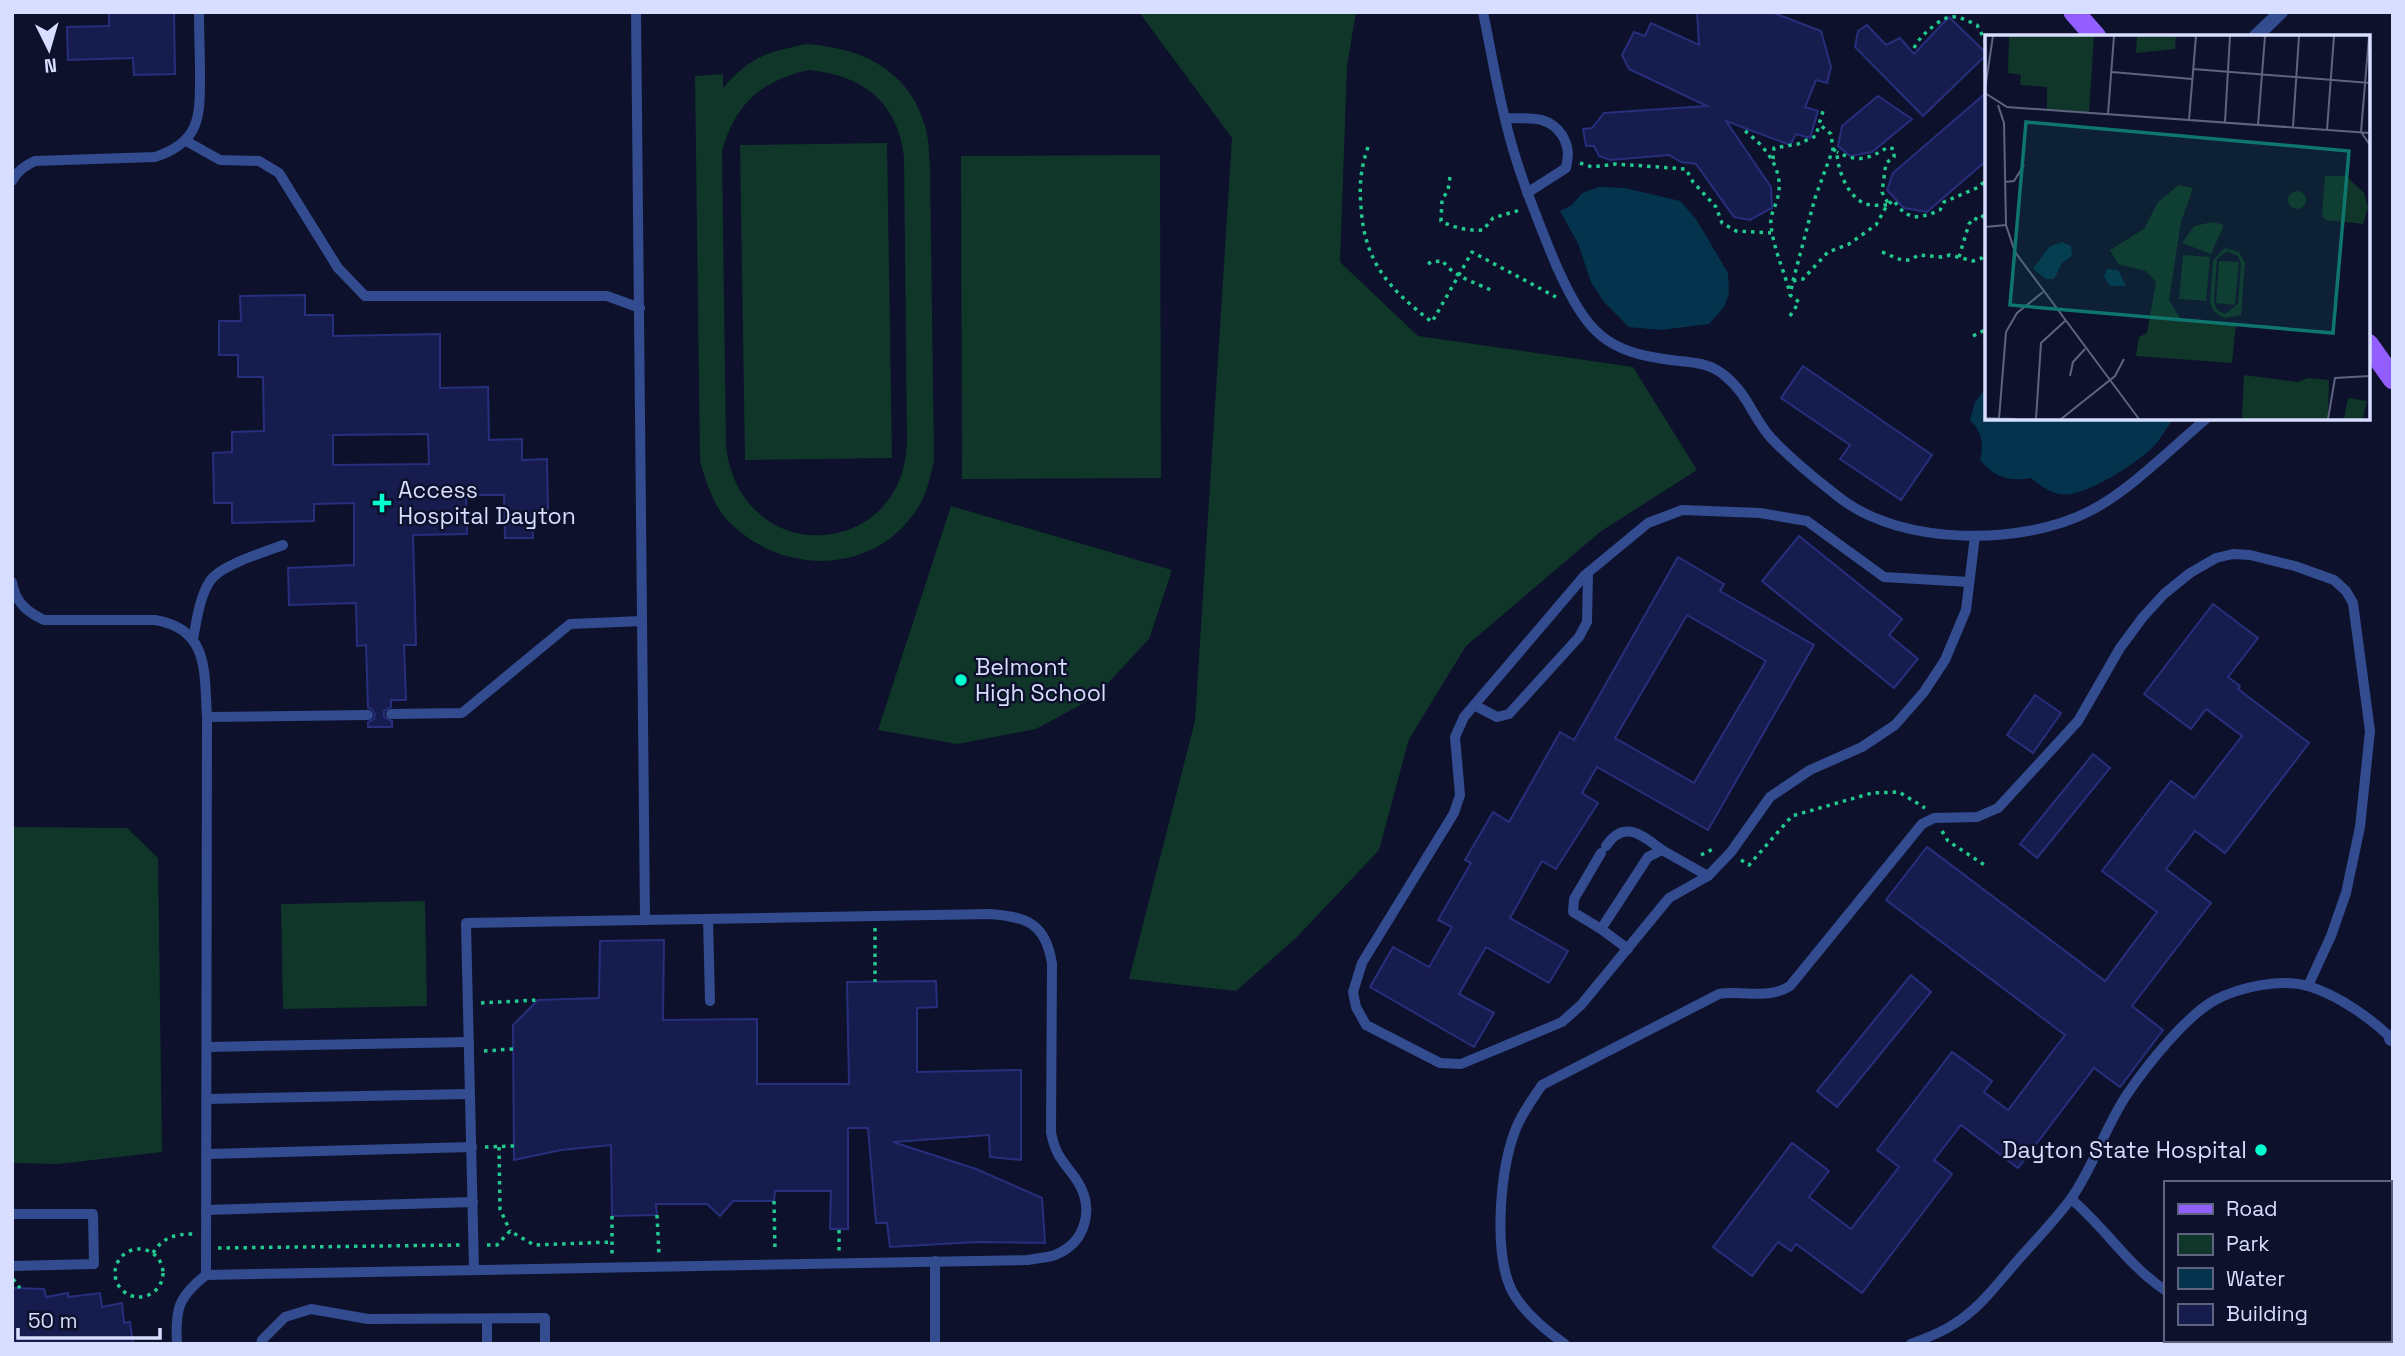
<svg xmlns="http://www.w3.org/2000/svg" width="2405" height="1356" font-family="'Space Grotesk',sans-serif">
<rect width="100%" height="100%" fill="#0d112b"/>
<!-- green -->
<g fill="#103529" fill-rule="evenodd">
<polygon points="1139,12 1356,12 1347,66 1340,262 1418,336 1633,367 1697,470 1600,532 1466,646 1409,739 1379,850 1297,937 1236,991 1129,979 1195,721 1232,138"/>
<path d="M806 44C863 48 910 70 926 129 929 142 929 155 930 167L934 460C931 476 927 492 919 506 877 575 785 577 730 523 714 508 706 482 700 461L695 76 723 74V88C751 56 766 53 806 44ZM809 70C862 75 898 102 904 157L907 441C905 560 742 571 726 447L722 151C736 103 761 81 809 70Z"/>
<polygon points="887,143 892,458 745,460 740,145"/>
<polygon points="1160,155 1161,478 962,479 961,156"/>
<polygon points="951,506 1172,570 1149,639 1095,697 1036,729 957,744 878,730"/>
<polygon points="12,827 127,828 158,858 162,1152 58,1164 12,1163"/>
<polygon points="425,901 427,1006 283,1009 281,904"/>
</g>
<!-- water -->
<g fill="#04344d">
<polygon points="1599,187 1625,188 1680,201 1696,219 1728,273 1729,293 1724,307 1709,324 1661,330 1629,327 1604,302 1591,282 1578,243 1560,211 1572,205 1582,193"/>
<path d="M1987 387V418H2174C2166 428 2160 441 2151 449 2133 465 2083 499 2059 494 2049 492 2039 485 2031 478 2008 482 1995 477 1980 460 1984 444 1982 432 1970 420L1975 402Z"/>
</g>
<!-- building -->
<g fill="#171c4e" stroke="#272f7c" stroke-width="2" fill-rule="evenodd">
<polygon points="109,12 174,12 175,74 134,75 133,58 68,60 67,27 109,26"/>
<polygon points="1697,12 1771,12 1821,31 1831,67 1827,83 1816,80 1805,107 1818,111 1810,138 1796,134 1790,145 1726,121 1771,187 1772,208 1750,220 1734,217 1696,164 1681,162 1669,155 1610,160 1599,156 1594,146 1586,146 1583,129 1592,128 1604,113 1707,106 1629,69 1622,55 1634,32 1645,36 1651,23 1699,45"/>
<polygon points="1949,17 1987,54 1923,116 1855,47 1858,31 1867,25 1886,45 1900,38 1914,54"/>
<polygon points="1987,92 1987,160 1927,212 1904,208 1887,190 1893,173"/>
<polygon points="1878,96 1912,119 1872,152 1850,156 1838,146 1842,126"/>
<path d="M305 295V315H333V336L440 334V388L488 387 489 440 522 439V460L547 459 548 513 532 514 533 538H505L504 495H466L467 534 413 535 416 645H404L406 700H391V707L384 711V717L392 721V727H368V722L374 719 375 714 372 709 368 708 366 645 357 646 356 603 289 605 288 568 354 565V503L314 504V521L232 523V503H214L213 453 232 452V432L264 431 263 377H238V355H219V321H241L240 296ZM428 434 429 464 333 465V435Z"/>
<polygon points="1803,366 1932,455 1901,500 1840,459 1850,445 1781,398"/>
<polygon points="1799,536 1902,619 1889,635 1918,659 1894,688 1762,581"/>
<path d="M1678 557 1724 584 1720 591 1814 645 1708 830 1597 767 1582 793 1598 803 1556 869 1542 861 1510 918 1568 951 1549 983 1486 947 1459 994 1494 1013 1474 1047 1370 987 1393 947 1429 967 1452 927 1438 920 1471 863 1465 860 1493 812 1509 822 1560 732 1574 740ZM1687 615 1766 661 1694 783 1615 738Z"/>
<polygon points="2213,604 2258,638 2228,677 2240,686 2238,689 2309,743 2225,853 2195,831 2166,869 2211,903 2132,1006 2163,1030 2120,1087 2094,1068 2018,1168 1961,1125 1934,1160 1952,1174 1862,1293 1796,1244 1791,1251 1778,1242 1752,1276 1713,1247 1792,1143 1829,1171 1809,1197 1851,1229 1899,1167 1877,1150 1952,1052 1992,1081 1984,1092 2008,1110 2065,1035 1886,900 1927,847 2105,981 2157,912 2102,871 2171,781 2194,798 2242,736 2206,709 2191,729 2144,694"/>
<polygon points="2035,695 2061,713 2033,753 2007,735"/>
<polygon points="2093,754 2110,768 2037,858 2020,844"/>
<polygon points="664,940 663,1020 757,1019 757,1084 849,1084 847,982 936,981 937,1007 917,1008 917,1072 1021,1070 1021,1160 990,1157 989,1135 893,1142 976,1169 1042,1198 1045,1243 977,1242 890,1247 887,1223 876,1223 868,1128 848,1128 848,1229 830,1229 831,1191 775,1191 774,1201 733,1201 720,1216 707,1204 656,1204 657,1215 612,1216 611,1145 561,1150 514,1160 513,1025 538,1000 599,998 600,941"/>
<polygon points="1911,975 1931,992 1837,1107 1817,1091"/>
<polygon points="12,1288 44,1289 46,1297 68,1293 68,1297 100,1293 102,1307 122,1303 124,1323 130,1322 133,1344 12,1344"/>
</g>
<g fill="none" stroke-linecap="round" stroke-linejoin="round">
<!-- path -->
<g stroke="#22c88d" stroke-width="3.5" stroke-dasharray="3.5 5" stroke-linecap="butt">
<path d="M1914 48C1920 37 1926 32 1936 24 1952 12 1959 17 1977 25L1987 44"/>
<path d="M1745 131C1766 147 1786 171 1777 200 1774 210 1770 215 1771 225 1773 247 1784 271 1790 293"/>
<path d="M1368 147C1361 167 1359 185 1361 206 1364 262 1389 289 1432 322L1472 252 1556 297"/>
<path d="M1833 149 1837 152C1837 169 1848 198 1866 204 1873 206 1882 205 1889 205L1882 192 1886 163 1894 157V149L1888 147C1869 159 1859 163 1837 152"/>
<polyline points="1773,159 1774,148 1798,144 1816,136 1819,124"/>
<polyline points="1580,163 1592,167 1616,164 1686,169 1693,182 1716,207 1722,223 1736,231 1771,233"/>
<path d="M1450 177 1448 190 1442 200 1441 221C1454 228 1469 231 1483 230L1493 218 1520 210"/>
<path d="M1882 252C1896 257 1905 266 1918 255L1942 257 1950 255 1973 261 1982 258 1987 249"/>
<polyline points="1959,257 1969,224 1974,218 1978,220 1987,213"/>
<path d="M1428 264 1431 262 1443 261C1452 276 1476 283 1491 290"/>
<polyline points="1793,281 1803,279 1828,252 1849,244 1876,225 1886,207 1893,200 1904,213 1914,217 1928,215 1940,210 1944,202 1979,187 1987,179"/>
<polyline points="1790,316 1799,302 1790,295 1793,281 1815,198 1833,149 1831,134 1819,124 1824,108"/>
<polyline points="1973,336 1987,329"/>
<polyline points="1942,831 1948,841 1986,866"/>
<polyline points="1701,855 1715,848"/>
<polyline points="1741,860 1749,865 1792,816 1872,793 1899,792 1925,808"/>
<polyline points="875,928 875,982"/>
<polyline points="481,1003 538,1000"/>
<polyline points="484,1051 513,1049"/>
<polyline points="485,1147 514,1146"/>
<polyline points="499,1147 500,1209 510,1231"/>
<polyline points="774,1201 775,1252"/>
<polyline points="657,1215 659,1255"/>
<polyline points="612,1216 612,1255"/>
<polyline points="839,1230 839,1251"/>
<polyline points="487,1245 497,1245 510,1231 534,1245 612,1242"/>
<polyline points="218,1248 462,1245"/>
<circle cx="139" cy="1273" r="24"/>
<path d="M153 1253C163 1237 175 1234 193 1234"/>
<polyline points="13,1279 20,1288"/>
</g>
<!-- service -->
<g stroke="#334b8f" stroke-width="10">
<polyline points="636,12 645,920"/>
<path d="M1483 12C1491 50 1497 89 1507 127 1517 168 1533 208 1549 248 1559 273 1576 312 1596 331 1612 347 1637 355 1658 358 1681 363 1705 359 1724 375 1749 395 1753 419 1772 439 1791 459 1818 481 1840 498 1902 546 2022 546 2090 511 2129 491 2173 447 2207 418"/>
<path d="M1505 118C1527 119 1548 114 1562 135 1569 147 1569 155 1566 168L1527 193"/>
<polyline points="186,141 220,160 259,161 279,173 338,268 365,296 607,296 640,308"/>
<path d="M12 181C17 171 25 166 35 161L155 157C201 142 200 116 200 74 200 53 199 33 199 12"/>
<path d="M12 582C15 602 27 612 44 620H155C210 629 204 673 207 717L206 1275"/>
<polyline points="1969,582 1884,577 1807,521 1760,513 1682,510 1648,523 1585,575 1464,717 1455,737 1460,795 1454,813 1362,963 1353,992 1356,1007 1366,1025 1440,1063 1461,1064 1562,1022 1581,1005 1669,898 1708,876 1731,852 1770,797 1810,770 1862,747 1895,725 1924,692 1945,660 1966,610 1975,536"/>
<path d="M193 639C197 620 199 598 210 581 220 565 265 552 283 545"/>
<polyline points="1474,705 1497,717 1509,714 1579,637 1587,622 1588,573"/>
<polyline points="391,714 462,713 570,624 642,621"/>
<polyline points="207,717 368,715"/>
<path d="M1606 846C1624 819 1642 835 1662 850"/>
<polyline points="708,919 710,1001"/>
<polyline points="1601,929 1573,912 1574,899 1601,853"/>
<polyline points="1628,949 1601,929 1648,857 1662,850 1708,876"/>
<polyline points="208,1047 469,1042"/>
<polyline points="207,1099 470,1094"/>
<polyline points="207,1154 472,1147"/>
<path d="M2071 1199C2105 1227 2128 1266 2165 1290"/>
<polyline points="206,1210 473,1202"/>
<polyline points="12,1214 93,1214 94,1264 12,1266"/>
<polyline points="487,1319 487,1344"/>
<polyline points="2271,1340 2286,1344"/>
<path d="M177 1344C175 1309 178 1297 206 1275L1028 1260C1037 1258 1047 1258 1055 1255 1087 1242 1095 1207 1076 1179 1063 1161 1055 1155 1051 1132L1052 964C1046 924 1028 917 990 914L466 923 474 1270"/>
<polyline points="261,1344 262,1340 285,1317 311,1309 368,1319 545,1318 545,1344"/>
<polyline points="935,1344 935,1261"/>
<path d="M1565 1344C1545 1330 1524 1313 1512 1291 1493 1253 1500 1171 1515 1131 1521 1114 1532 1100 1542 1085L1719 994C1744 990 1768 1000 1790 986L1922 824 1934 818 1977 817 1998 808 2078 721 2120 648 2143 617 2164 594 2190 573 2216 558 2233 554 2250 555 2295 566 2334 580 2346 591 2353 603 2370 731 2360 827 2346 893 2331 936 2308 986"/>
<path d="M1911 1344C1926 1338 1941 1333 1954 1324 1980 1308 1998 1283 2018 1260 2035 1241 2054 1221 2070 1200 2094 1167 2105 1126 2128 1093 2147 1065 2186 1016 2215 1000 2240 987 2281 978 2308 986 2338 995 2371 1018 2393 1040"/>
</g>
<!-- minor -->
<g stroke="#334b8f" stroke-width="14">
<polyline points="2255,37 2281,12"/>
<polyline points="2391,1039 2393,1036"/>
</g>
<!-- primary -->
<g stroke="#935eff" stroke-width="21">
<polyline points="2074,12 2096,37"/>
<polyline points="2368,344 2393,379"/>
</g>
</g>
<!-- markers -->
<g fill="#03ffce" stroke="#0d112b" stroke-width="2.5">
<path d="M378.5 492.5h7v7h7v7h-7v7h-7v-7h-7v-7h7z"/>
<circle cx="961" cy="680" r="7"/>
<circle cx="2261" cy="1150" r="7"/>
</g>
<g text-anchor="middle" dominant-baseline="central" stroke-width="5" stroke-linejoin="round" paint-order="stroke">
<!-- poi labels -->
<g font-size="23" fill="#d7deff" stroke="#0d112b" text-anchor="start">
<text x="398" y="490">Access<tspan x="398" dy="26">Hospital Dayton</tspan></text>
<text x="975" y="667">Belmont<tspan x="975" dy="26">High School</tspan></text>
<text x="2247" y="1150" text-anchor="end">Dayton State Hospital</text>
</g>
</g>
<!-- overview -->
<g transform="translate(1985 35)">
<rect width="385" height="385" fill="#0d112b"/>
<path d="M24 1H109L104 78 62 75V52L35 50 36 40 23 38ZM152 1H191L190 14 151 18ZM340 141H361L379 158 383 172 378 189 341 185 337 181ZM194 150 208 153 196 187 184 265 196 285 251 290 247 328 151 321 154 302 162 298 171 247 161 236 133 229 125 215 159 194 173 167ZM303 165a9 9 0 1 1 18 0a9 9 0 1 1-18 0ZM228 187 239 190 226 219 197 208 209 191ZM240 213 254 217 260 228 256 280 240 283 229 277 225 268 228 225ZM242 216 253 221 256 229 253 269 240 279 232 275 229 266 232 224ZM198 220 225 222 221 266 194 264ZM234 226 254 227 250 270 231 268ZM259 340 313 347 323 343 344 345 343 384H257ZM363 363 382 366 378 384H359Z" fill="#103529" fill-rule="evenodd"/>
<path d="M77 207 86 211 87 221 77 228 69 244H61L48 234 64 212ZM122 234 133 235 141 251H125L119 241Z" fill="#04344d"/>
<path fill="none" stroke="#5e6380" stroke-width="2" d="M384 1 376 97 385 110M208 34 385 48M127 37 207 44M0 54 8 1M0 58 22 72 385 98M13 70 19 88 21 190 30 217 154 384M123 79 129 1M204 85 211 1M240 87 245 1M273 90 280 1M308 92 314 1M342 95 349 1M20 147 29 146 39 130M0 192 21 190M85 341 88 327 100 314M0 383 30 384M14 384 21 297 32 278 58 257M51 384 56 308 80 286M76 384 130 341 139 324M343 384 350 343 385 341"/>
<path fill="#0f766e" fill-opacity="0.15" stroke="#0f766e" stroke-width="3.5" d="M41 87 364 116 348 298 25 270Z"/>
<rect width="385" height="385" fill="none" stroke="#d7deff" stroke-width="3.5"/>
</g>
<!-- border -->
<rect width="2405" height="1356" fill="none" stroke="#d7deff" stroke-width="28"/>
<!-- legend -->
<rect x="2164" y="1181" width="228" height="161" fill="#0d112b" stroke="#5e6380" stroke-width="2"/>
<rect x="2178" y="1204" width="35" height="10" fill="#935eff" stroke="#5e6380" stroke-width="2"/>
<text x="2226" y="1216" font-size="21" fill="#d7deff">Road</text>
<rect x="2178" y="1234" width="35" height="21" fill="#103529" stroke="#5e6380" stroke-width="2"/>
<text x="2226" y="1251" font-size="21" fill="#d7deff">Park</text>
<rect x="2178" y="1268" width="35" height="21" fill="#04344d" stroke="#5e6380" stroke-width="2"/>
<text x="2226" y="1286" font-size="21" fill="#d7deff">Water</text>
<rect x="2178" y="1304" width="35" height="21" fill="#171c4e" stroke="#5e6380" stroke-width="2"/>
<text x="2226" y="1321" font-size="21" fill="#d7deff">Building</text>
<!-- north arrow -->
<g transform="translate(49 49) rotate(175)" stroke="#0d112b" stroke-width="5" paint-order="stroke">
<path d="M0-5L12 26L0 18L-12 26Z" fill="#d7deff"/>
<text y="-10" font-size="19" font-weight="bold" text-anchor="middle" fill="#d7deff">N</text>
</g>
<!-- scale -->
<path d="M18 1328v10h142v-10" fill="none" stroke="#d7deff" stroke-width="3.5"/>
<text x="28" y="1328" font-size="21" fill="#d7deff" stroke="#0d112b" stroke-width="5" paint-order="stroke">50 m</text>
</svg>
